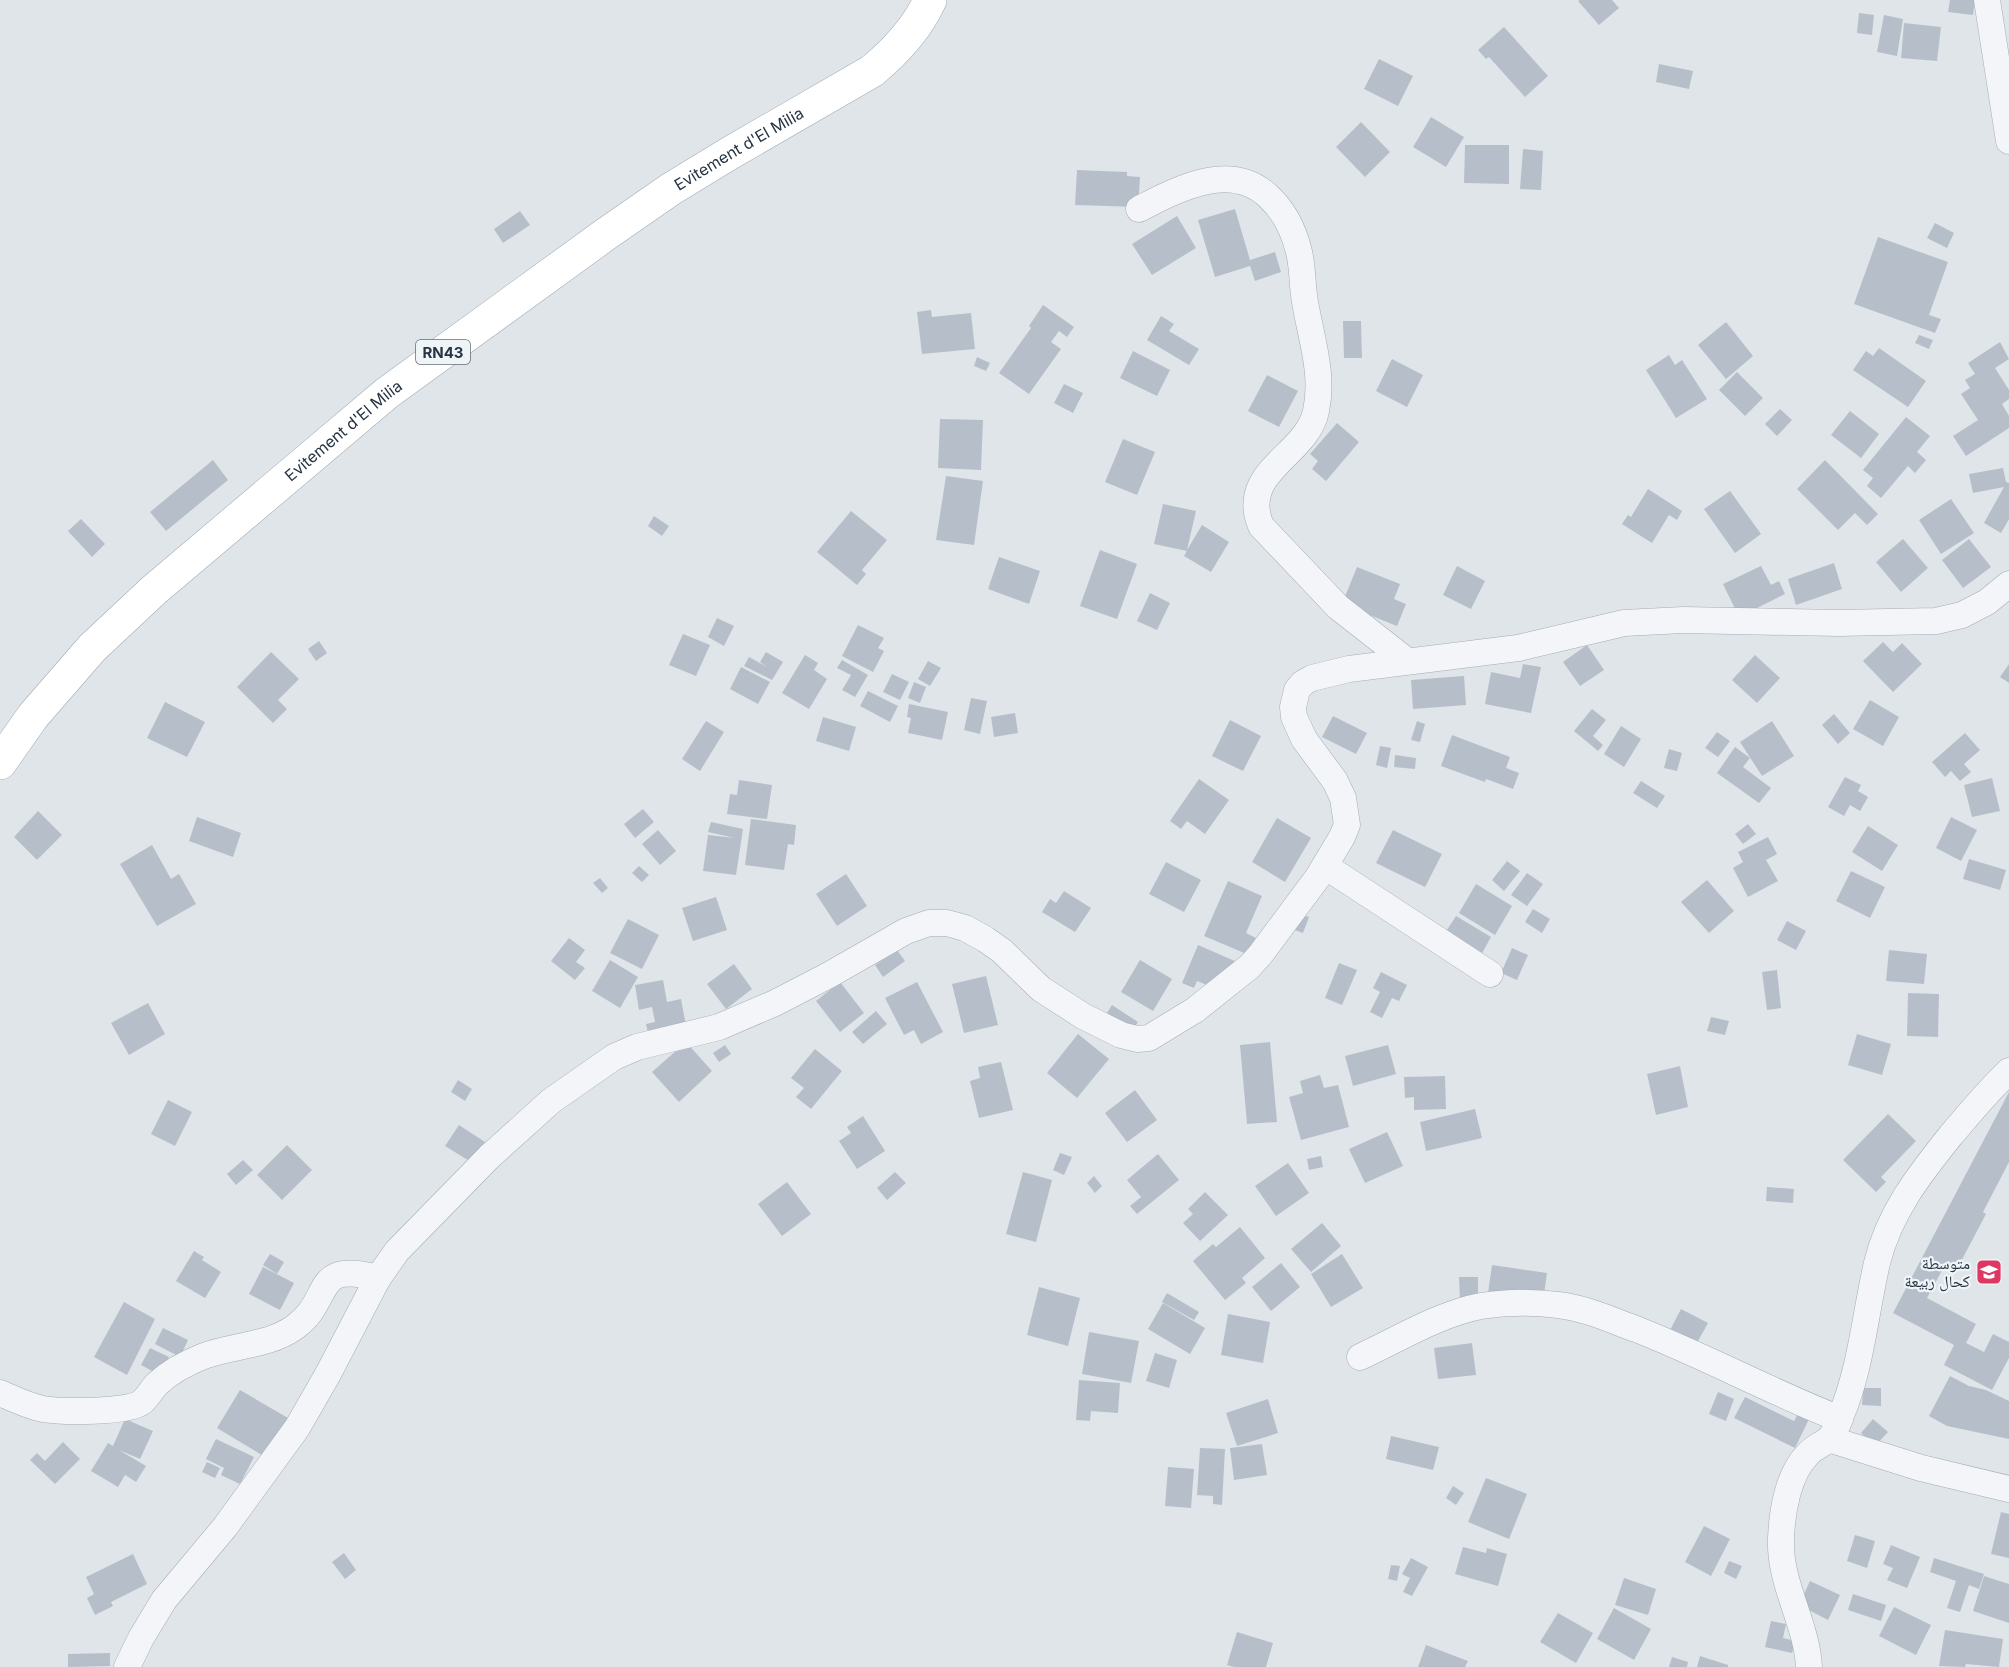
<svg xmlns="http://www.w3.org/2000/svg" width="2009" height="1667" font-family="Inter,'Noto Naskh Arabic',sans-serif">
<rect width="100%" height="100%" fill="#e0e5ea"/>
<!-- building -->
<g fill="#b6bfc9">
<polygon points="1580,0 1612,0 1619,8 1599,25 1578,1"/>
<polygon points="1950,0 1975,0 1973,15 1948,12"/>
<polygon points="1859,13 1874,15 1872,35 1857,33"/>
<polygon points="1884,15 1903,19 1897,56 1877,52"/>
<polygon points="1904,23 1941,27 1937,61 1901,58"/>
<polygon points="1504,27 1548,76 1525,97 1489,57 1486,59 1478,50"/>
<polygon points="1379,59 1413,76 1398,106 1364,89"/>
<polygon points="1659,64 1693,71 1689,89 1656,82"/>
<polygon points="1431,117 1464,137 1446,167 1413,147"/>
<polygon points="1361,122 1390,152 1365,177 1336,147"/>
<polygon points="1465,145 1509,145 1509,184 1464,183"/>
<polygon points="1523,149 1543,151 1541,190 1520,189"/>
<polygon points="1077,170 1127,172 1127,176 1140,177 1138,207 1075,205"/>
<polygon points="1235,209 1250,260 1275,252 1281,272 1255,281 1250,266 1215,277 1198,220"/>
<polygon points="520,211 530,225 503,243 494,229"/>
<polygon points="1177,216 1196,248 1152,275 1132,244"/>
<polygon points="1935,223 1954,233 1947,248 1927,238"/>
<polygon points="1878,237 1948,262 1929,315 1941,319 1935,333 1854,304"/>
<polygon points="1043,305 1074,327 1067,337 1059,331 1051,342 1061,349 1029,394 999,373 1031,328 1029,326"/>
<polygon points="931,310 932,317 971,313 975,349 922,354 917,312"/>
<polygon points="1161,316 1174,324 1169,331 1199,349 1189,365 1147,340"/>
<polygon points="1343,321 1361,321 1362,358 1344,358"/>
<polygon points="1726,322 1753,356 1726,379 1698,345"/>
<polygon points="1919,335 1933,340 1929,349 1915,343"/>
<polygon points="2000,342 2009,359 1995,368 2009,390 2009,399 2002,404 2009,416 2009,428 1966,456 1953,436 1978,420 1961,394 1970,388 1965,380 1975,374 1968,363"/>
<polygon points="1879,348 1926,381 1908,407 1853,370 1866,351 1873,356"/>
<polygon points="1133,351 1170,370 1157,396 1120,378"/>
<polygon points="1669,355 1675,365 1682,360 1707,399 1676,418 1646,370"/>
<polygon points="977,357 990,363 986,371 974,366"/>
<polygon points="1392,359 1423,375 1407,407 1376,391"/>
<polygon points="1737,372 1763,398 1745,416 1719,390"/>
<polygon points="1267,375 1298,391 1279,427 1248,411"/>
<polygon points="1064,384 1083,393 1073,413 1054,403"/>
<polygon points="1780,409 1792,420 1777,436 1765,424"/>
<polygon points="1850,411 1879,434 1861,458 1831,435"/>
<polygon points="1906,417 1930,436 1917,452 1926,460 1915,473 1908,466 1881,498 1867,486 1873,478 1863,470"/>
<polygon points="940,419 983,420 981,470 938,468"/>
<polygon points="1337,423 1359,442 1326,481 1312,469 1318,461 1310,454"/>
<polygon points="1123,439 1155,452 1137,495 1105,482"/>
<polygon points="213,460 228,480 166,531 150,512"/>
<polygon points="1825,460 1878,514 1867,525 1855,513 1838,530 1797,489"/>
<polygon points="2003,468 2006,482 2009,483 2009,519 2001,533 1984,523 2004,487 1973,493 1969,474"/>
<polygon points="946,476 983,481 974,545 936,540"/>
<polygon points="1648,489 1682,511 1677,520 1669,515 1652,543 1622,524 1628,515 1631,517"/>
<polygon points="1730,491 1761,534 1735,553 1704,509"/>
<polygon points="1951,499 1974,533 1941,554 1919,520"/>
<polygon points="1163,504 1196,511 1187,550 1202,525 1229,542 1211,572 1184,556 1187,551 1154,544"/>
<polygon points="851,511 887,540 862,570 866,574 857,585 817,552"/>
<polygon points="654,516 669,526 662,536 648,526"/>
<polygon points="81,519 105,544 92,557 68,531"/>
<polygon points="1903,539 1928,568 1901,592 1876,562"/>
<polygon points="1969,539 1991,567 1963,588 1942,560"/>
<polygon points="1100,550 1137,564 1117,619 1080,606"/>
<polygon points="999,557 1040,571 1029,604 988,589"/>
<polygon points="1834,563 1842,589 1796,605 1788,579"/>
<polygon points="1457,566 1485,581 1471,609 1443,595"/>
<polygon points="1761,566 1771,585 1779,581 1785,594 1739,617 1723,584"/>
<polygon points="1357,567 1400,584 1394,599 1406,604 1397,626 1342,604"/>
<polygon points="1150,593 1170,603 1157,630 1137,621"/>
<polygon points="717,618 734,626 724,646 708,637"/>
<polygon points="858,625 884,638 878,648 884,651 873,672 842,656"/>
<polygon points="683,634 710,645 696,676 669,665"/>
<polygon points="319,641 327,653 316,661 308,649"/>
<polygon points="1883,642 1893,652 1902,643 1922,664 1893,692 1863,661"/>
<polygon points="1587,645 1604,670 1580,686 1563,662"/>
<polygon points="271,652 299,679 278,700 287,709 273,723 237,687"/>
<polygon points="766,652 783,662 772,680 744,666 749,657 767,667 760,662"/>
<polygon points="805,655 818,663 814,670 827,679 809,709 782,693"/>
<polygon points="1755,655 1780,678 1757,703 1732,680"/>
<polygon points="842,660 868,675 855,697 842,690 851,675 837,668"/>
<polygon points="928,661 941,668 930,686 918,679"/>
<polygon points="1523,664 1541,667 1531,713 1485,704 1491,672 1520,678"/>
<polygon points="2009,664 2009,683 2000,677"/>
<polygon points="741,667 770,682 758,704 730,689"/>
<polygon points="892,674 909,682 900,700 883,692"/>
<polygon points="1464,676 1466,705 1413,709 1411,680"/>
<polygon points="914,682 926,687 920,703 908,698"/>
<polygon points="868,691 898,706 890,722 860,706"/>
<polygon points="971,698 987,701 980,734 964,730"/>
<polygon points="1870,700 1899,717 1883,746 1853,729"/>
<polygon points="165,702 205,722 187,757 147,738"/>
<polygon points="909,704 948,712 942,740 908,733 911,718 907,717"/>
<polygon points="1592,709 1606,720 1593,736 1603,745 1598,751 1574,731"/>
<polygon points="1015,713 1018,733 994,737 991,717"/>
<polygon points="1834,714 1850,733 1838,744 1822,725"/>
<polygon points="1333,716 1367,733 1356,754 1322,737"/>
<polygon points="823,717 856,727 849,751 816,741"/>
<polygon points="1230,720 1261,736 1243,771 1212,756"/>
<polygon points="706,721 724,732 700,771 682,759"/>
<polygon points="1417,721 1425,724 1420,742 1411,740"/>
<polygon points="1772,721 1794,756 1762,776 1740,742"/>
<polygon points="1621,726 1641,739 1624,767 1604,754"/>
<polygon points="1717,732 1730,741 1718,757 1705,748"/>
<polygon points="1965,733 1980,750 1964,764 1971,772 1960,781 1951,771 1945,777 1932,762"/>
<polygon points="1452,735 1510,757 1506,768 1519,773 1513,789 1486,779 1485,782 1441,766"/>
<polygon points="1380,746 1391,748 1387,768 1376,765"/>
<polygon points="1735,747 1750,758 1743,767 1771,788 1759,803 1717,773"/>
<polygon points="1669,749 1682,753 1677,771 1664,768"/>
<polygon points="1395,755 1416,758 1415,769 1394,767"/>
<polygon points="1845,777 1861,785 1858,791 1868,797 1860,811 1850,805 1844,816 1828,807"/>
<polygon points="1992,778 2000,811 1972,817 1964,785"/>
<polygon points="1199,779 1229,800 1205,834 1187,821 1181,829 1170,821"/>
<polygon points="739,780 772,785 767,819 727,814 730,794 737,795"/>
<polygon points="1641,781 1665,796 1657,808 1633,793"/>
<polygon points="643,809 654,822 635,838 624,824"/>
<polygon points="38,811 62,835 37,860 14,837"/>
<polygon points="197,817 241,833 233,857 189,841"/>
<polygon points="1951,817 1977,830 1961,861 1936,848"/>
<polygon points="1277,818 1311,838 1285,882 1252,862"/>
<polygon points="751,819 796,825 794,845 788,844 784,870 745,865"/>
<polygon points="711,822 743,829 736,875 703,871 708,835 735,838 708,832"/>
<polygon points="1748,824 1756,834 1743,844 1735,834"/>
<polygon points="1868,826 1898,845 1882,871 1852,852"/>
<polygon points="658,830 676,851 660,865 642,844"/>
<polygon points="1393,830 1442,854 1425,887 1376,863"/>
<polygon points="1768,837 1777,854 1766,860 1778,881 1748,897 1733,868 1743,862 1738,852"/>
<polygon points="152,845 171,879 179,874 196,904 157,926 120,864"/>
<polygon points="1969,859 2006,870 2000,890 1963,879"/>
<polygon points="1507,861 1520,871 1504,891 1492,880"/>
<polygon points="1166,862 1201,880 1184,912 1149,894"/>
<polygon points="639,866 649,875 642,882 632,873"/>
<polygon points="1851,871 1885,887 1870,918 1836,901"/>
<polygon points="1527,873 1543,884 1527,906 1511,895"/>
<polygon points="846,874 867,906 837,926 816,894"/>
<polygon points="600,878 608,888 602,893 593,883"/>
<polygon points="1707,880 1734,911 1709,933 1681,902"/>
<polygon points="1228,881 1262,896 1246,933 1256,938 1249,955 1204,936"/>
<polygon points="1476,884 1512,906 1495,935 1459,913"/>
<polygon points="1064,891 1091,908 1075,932 1042,912 1050,899 1056,903"/>
<polygon points="716,897 727,930 693,941 682,908"/>
<polygon points="1533,909 1550,919 1542,933 1525,922"/>
<polygon points="1298,913 1309,917 1303,933 1292,929"/>
<polygon points="1456,916 1491,937 1481,955 1445,933"/>
<polygon points="628,919 659,935 642,969 610,953"/>
<polygon points="1787,921 1806,931 1796,950 1777,940"/>
<polygon points="569,938 585,950 576,962 585,968 575,980 551,961"/>
<polygon points="1198,945 1237,962 1224,992 1197,981 1194,988 1182,983"/>
<polygon points="1512,948 1528,955 1517,980 1501,973"/>
<polygon points="897,950 905,961 883,977 875,965"/>
<polygon points="1889,950 1927,954 1924,984 1886,981"/>
<polygon points="610,960 638,977 620,1008 592,991"/>
<polygon points="1140,960 1172,979 1153,1011 1121,992"/>
<polygon points="1339,963 1357,970 1342,1005 1325,998"/>
<polygon points="734,964 752,989 726,1009 707,984"/>
<polygon points="1777,970 1781,1008 1767,1010 1762,972"/>
<polygon points="1381,972 1407,985 1399,1001 1392,998 1382,1018 1370,1012 1380,992 1373,988"/>
<polygon points="986,976 998,1025 964,1033 952,984"/>
<polygon points="663,980 667,1002 681,999 687,1031 649,1038 646,1024 655,1022 652,1007 639,1010 635,985"/>
<polygon points="840,982 864,1013 840,1032 816,1001"/>
<polygon points="917,982 943,1032 921,1044 914,1030 904,1035 885,998"/>
<polygon points="1908,993 1939,994 1938,1037 1907,1036"/>
<polygon points="148,1003 165,1034 129,1055 111,1023"/>
<polygon points="1112,1005 1138,1022 1132,1031 1107,1013"/>
<polygon points="876,1011 887,1024 863,1044 852,1032"/>
<polygon points="1711,1017 1729,1021 1725,1035 1707,1031"/>
<polygon points="1078,1034 1109,1059 1077,1098 1047,1073"/>
<polygon points="1857,1034 1891,1044 1882,1075 1848,1065"/>
<polygon points="686,1042 712,1071 679,1102 652,1072"/>
<polygon points="1270,1042 1277,1122 1247,1124 1240,1045"/>
<polygon points="725,1045 731,1054 719,1062 713,1053"/>
<polygon points="1388,1045 1396,1074 1353,1086 1345,1056"/>
<polygon points="815,1049 842,1071 811,1109 796,1097 804,1088 791,1078"/>
<polygon points="1001,1062 1013,1110 979,1118 970,1081 980,1078 978,1067"/>
<polygon points="1680,1066 1688,1107 1656,1115 1647,1074"/>
<polygon points="1320,1075 1324,1088 1338,1085 1349,1127 1301,1140 1289,1097 1303,1093 1300,1081"/>
<polygon points="1445,1076 1446,1109 1414,1110 1414,1097 1405,1098 1404,1077"/>
<polygon points="458,1080 472,1089 465,1101 451,1092"/>
<polygon points="1135,1090 1157,1120 1127,1142 1105,1113"/>
<polygon points="2009,1092 2009,1162 1983,1212 1986,1214 1957,1269 1946,1263 1927,1298 1976,1324 1966,1343 1984,1352 1993,1334 2009,1342 2009,1358 1992,1390 1944,1365 1954,1345 1893,1313"/>
<polygon points="168,1100 192,1112 175,1146 151,1134"/>
<polygon points="1475,1109 1482,1138 1426,1151 1420,1122"/>
<polygon points="1888,1114 1916,1141 1881,1177 1886,1182 1876,1192 1843,1160"/>
<polygon points="863,1116 885,1151 857,1169 839,1141 851,1133 847,1127"/>
<polygon points="459,1125 485,1142 471,1162 445,1146"/>
<polygon points="1387,1132 1403,1166 1365,1183 1349,1149"/>
<polygon points="287,1145 312,1170 282,1200 257,1175"/>
<polygon points="1060,1153 1072,1157 1064,1175 1053,1170"/>
<polygon points="1158,1154 1179,1180 1137,1214 1130,1206 1141,1197 1127,1180"/>
<polygon points="1321,1156 1323,1167 1309,1170 1307,1159"/>
<polygon points="243,1160 253,1170 236,1185 227,1174"/>
<polygon points="1288,1163 1309,1193 1276,1216 1255,1186"/>
<polygon points="895,1172 906,1183 887,1200 877,1188"/>
<polygon points="1023,1172 1052,1180 1036,1242 1006,1234"/>
<polygon points="1094,1176 1102,1186 1095,1193 1087,1183"/>
<polygon points="787,1182 811,1214 782,1236 758,1204"/>
<polygon points="1767,1187 1794,1189 1793,1203 1766,1201"/>
<polygon points="1205,1192 1228,1215 1200,1241 1183,1223 1193,1214 1188,1209"/>
<polygon points="1322,1223 1341,1246 1311,1272 1291,1249"/>
<polygon points="1240,1227 1265,1258 1242,1278 1246,1283 1225,1300 1193,1261 1213,1244 1216,1247"/>
<polygon points="194,1251 204,1257 202,1260 221,1272 205,1298 176,1281"/>
<polygon points="270,1254 284,1262 277,1274 263,1265"/>
<polygon points="1342,1254 1363,1288 1331,1307 1311,1274"/>
<polygon points="1281,1263 1300,1287 1271,1311 1252,1287"/>
<polygon points="1492,1265 1547,1273 1543,1301 1488,1293"/>
<polygon points="263,1267 294,1283 280,1310 249,1294"/>
<polygon points="1459,1277 1478,1277 1478,1301 1460,1301"/>
<polygon points="1039,1287 1080,1298 1068,1346 1027,1335"/>
<polygon points="1167,1293 1199,1312 1194,1320 1162,1302"/>
<polygon points="124,1302 155,1319 127,1375 94,1357"/>
<polygon points="1163,1303 1205,1328 1190,1354 1148,1329"/>
<polygon points="1681,1309 1708,1323 1693,1350 1667,1336"/>
<polygon points="1228,1314 1270,1322 1263,1363 1221,1355"/>
<polygon points="163,1328 188,1340 180,1357 155,1344"/>
<polygon points="1089,1332 1139,1341 1131,1383 1082,1374"/>
<polygon points="1472,1343 1476,1375 1438,1379 1434,1348"/>
<polygon points="150,1348 169,1357 160,1375 141,1365"/>
<polygon points="1155,1353 1177,1360 1169,1388 1146,1381"/>
<polygon points="1950,1376 1969,1386 1986,1390 2009,1401 2009,1439 1947,1426 1929,1416"/>
<polygon points="1079,1380 1120,1383 1118,1413 1091,1411 1090,1421 1076,1420"/>
<polygon points="1863,1388 1881,1388 1881,1406 1862,1405"/>
<polygon points="240,1390 288,1418 265,1457 217,1428"/>
<polygon points="1718,1392 1734,1399 1726,1421 1709,1414"/>
<polygon points="1745,1397 1794,1421 1799,1412 1810,1417 1795,1448 1734,1418"/>
<polygon points="1268,1399 1278,1433 1237,1446 1226,1413"/>
<polygon points="125,1419 153,1431 140,1459 119,1450 146,1466 136,1482 125,1475 118,1487 91,1471 108,1443 113,1446"/>
<polygon points="1873,1419 1888,1432 1875,1446 1861,1433"/>
<polygon points="1391,1436 1439,1447 1433,1470 1386,1459"/>
<polygon points="216,1439 254,1457 240,1484 221,1475 224,1468 206,1459"/>
<polygon points="63,1442 80,1459 55,1484 30,1460 37,1453 45,1461"/>
<polygon points="1262,1444 1267,1475 1234,1480 1230,1448"/>
<polygon points="1200,1448 1225,1449 1222,1505 1213,1504 1213,1496 1197,1495"/>
<polygon points="207,1462 220,1468 215,1478 202,1472"/>
<polygon points="1168,1467 1194,1469 1191,1508 1165,1506"/>
<polygon points="1486,1478 1527,1494 1509,1539 1468,1522"/>
<polygon points="1453,1486 1464,1493 1456,1505 1446,1498"/>
<polygon points="2001,1512 2009,1514 2009,1558 1991,1554"/>
<polygon points="1704,1526 1730,1539 1711,1576 1685,1562"/>
<polygon points="1855,1535 1875,1541 1867,1568 1847,1561"/>
<polygon points="1891,1545 1920,1557 1907,1588 1887,1580 1893,1568 1883,1564"/>
<polygon points="1463,1547 1486,1553 1487,1548 1507,1554 1498,1586 1455,1574"/>
<polygon points="344,1553 356,1570 345,1579 332,1562"/>
<polygon points="133,1554 147,1584 111,1602 113,1606 95,1615 87,1598 94,1594 86,1577"/>
<polygon points="1411,1558 1428,1567 1412,1596 1403,1592 1410,1578 1402,1574"/>
<polygon points="1934,1558 1984,1574 1979,1589 1969,1585 1960,1612 1947,1608 1956,1581 1930,1572"/>
<polygon points="1729,1561 1742,1566 1736,1579 1724,1573"/>
<polygon points="1391,1565 1400,1566 1397,1581 1388,1579"/>
<polygon points="1984,1576 2009,1584 2009,1623 1973,1611"/>
<polygon points="1624,1578 1656,1589 1648,1615 1615,1605"/>
<polygon points="1810,1581 1840,1595 1828,1620 1799,1605"/>
<polygon points="1853,1594 1886,1605 1881,1621 1848,1610"/>
<polygon points="1894,1607 1931,1625 1916,1655 1879,1636"/>
<polygon points="1614,1608 1651,1629 1634,1660 1597,1639"/>
<polygon points="1558,1613 1593,1633 1576,1663 1540,1642"/>
<polygon points="1771,1621 1786,1624 1783,1638 1796,1641 1792,1653 1765,1647"/>
<polygon points="1945,1630 2003,1639 1999,1667 1966,1664 1965,1667 1939,1666"/>
<polygon points="1237,1632 1273,1643 1266,1667 1234,1667 1227,1665"/>
<polygon points="1426,1645 1468,1661 1465,1667 1418,1667"/>
<polygon points="110,1653 110,1666 68,1667 68,1654"/>
<polygon points="1700,1656 1728,1665 1728,1667 1697,1667"/>
<polygon points="1672,1657 1688,1662 1687,1667 1669,1667"/>
</g>
<g fill="none" stroke-linecap="round" stroke-linejoin="round">
<defs>
<g id="minor">
<polyline points="1987,0 2009,141"/>
<path d="M1139 209C1178 189 1231 160 1269 197 1285 212 1294 231 1299 252 1303 268 1302 286 1305 302 1311 338 1324 374 1316 411 1307 456 1238 471 1261 526L1338 607 1407 661"/>
<polyline points="1325,866 1490,974"/>
<path d="M1360 1357C1399 1339 1439 1314 1481 1306 1505 1302 1535 1302 1558 1305 1585 1308 1611 1320 1636 1329 1705 1356 1771 1392 1840 1419"/>
<path d="M0 1393C14 1399 28 1406 43 1409 61 1412 129 1413 142 1402 148 1397 152 1389 157 1384 171 1371 186 1363 204 1356 233 1345 269 1346 295 1327 334 1299 310 1260 378 1278"/>
<polyline points="1829,1439 1921,1468 2009,1489"/>
<polyline points="127,1667 141,1638 164,1600 225,1527 297,1428 328,1374 378,1278 397,1251 489,1157 551,1101 614,1057 637,1047 719,1027 775,1003 829,975 906,931 929,923 947,923 965,928 985,939 1002,951 1041,989 1083,1016 1121,1035 1137,1039 1149,1038 1195,1010 1249,967 1260,955 1318,877 1342,837 1347,825 1343,798 1335,781 1304,739 1294,717 1293,707 1297,690 1303,683 1312,678 1349,669 1518,648 1624,623 1683,620 1838,623 1936,621 1962,615 1987,602 2009,584"/>
<path d="M1809 1667C1807 1624 1779 1583 1781 1539 1782 1511 1788 1474 1808 1454 1814 1447 1824 1444 1830 1438 1834 1433 1838 1424 1840 1418 1861 1369 1865 1315 1877 1263 1889 1213 1919 1175 1951 1135 1970 1113 1988 1091 2009 1071"/>
</g>
<g id="major">
<path id="s1" d="M0 763 33 716 92 648 154 590 387 393 606 234 671 189 730 153 872 71C896 51 917 29 930 0"/>
</g>
</defs>
<!-- minor casing -->
<use href="#minor" stroke="#a4acb5" stroke-width="27"/>
<!-- major casing -->
<use href="#major" stroke="#9eabb7" stroke-width="34"/>
<!-- minor -->
<use href="#minor" stroke="#f3f5f8" stroke-width="26"/>
<!-- major -->
<use href="#major" stroke="#fff" stroke-width="33"/>
</g>
<!-- icons -->
<defs>
<symbol id="school-square" viewBox="-11 -11 22 22"><rect x="-9" y="-9" width="18" height="18" rx="4" fill="#dd3762" stroke="#eff4f7"/><path d="M0-5L7-2L0 1L-7-2ZM-4 1L0 2.5L4 1V4Q0 6-4 4Z" fill="#fff"/></symbol>
</defs>
<g fill-rule="evenodd">
<use href="#school-square" x="1974" y="1257" width="30" height="30"/>
</g>
<g text-anchor="middle" dominant-baseline="central" stroke-width="4.5" stroke-linejoin="round" paint-order="stroke">
<!-- shield labels -->
<rect fill="#eff4f7" stroke="#626e7a" stroke-width="1.5" x="416" y="340" width="54" height="24" rx="4.5"/>
<g font-size="15" font-weight="bold" fill="#263444">
<text x="443" y="352">RN43</text>
</g>
<!-- street labels -->
<g font-size="16" fill="#263444" stroke="#eff4f7">
<text stroke="none"><textPath href="#s1" startOffset="966">Evitement d'El Milia</textPath></text>
<text stroke="none"><textPath href="#s1" startOffset="480">Evitement d'El Milia</textPath></text>
</g>
<!-- poi labels -->
<g font-size="16" fill="#263444" stroke="#eff4f7" text-anchor="end">
<text x="1970" y="1263">متوسطة<tspan x="1970" dy="18">كحال ربيعة</tspan></text>
</g>
</g>
</svg>
